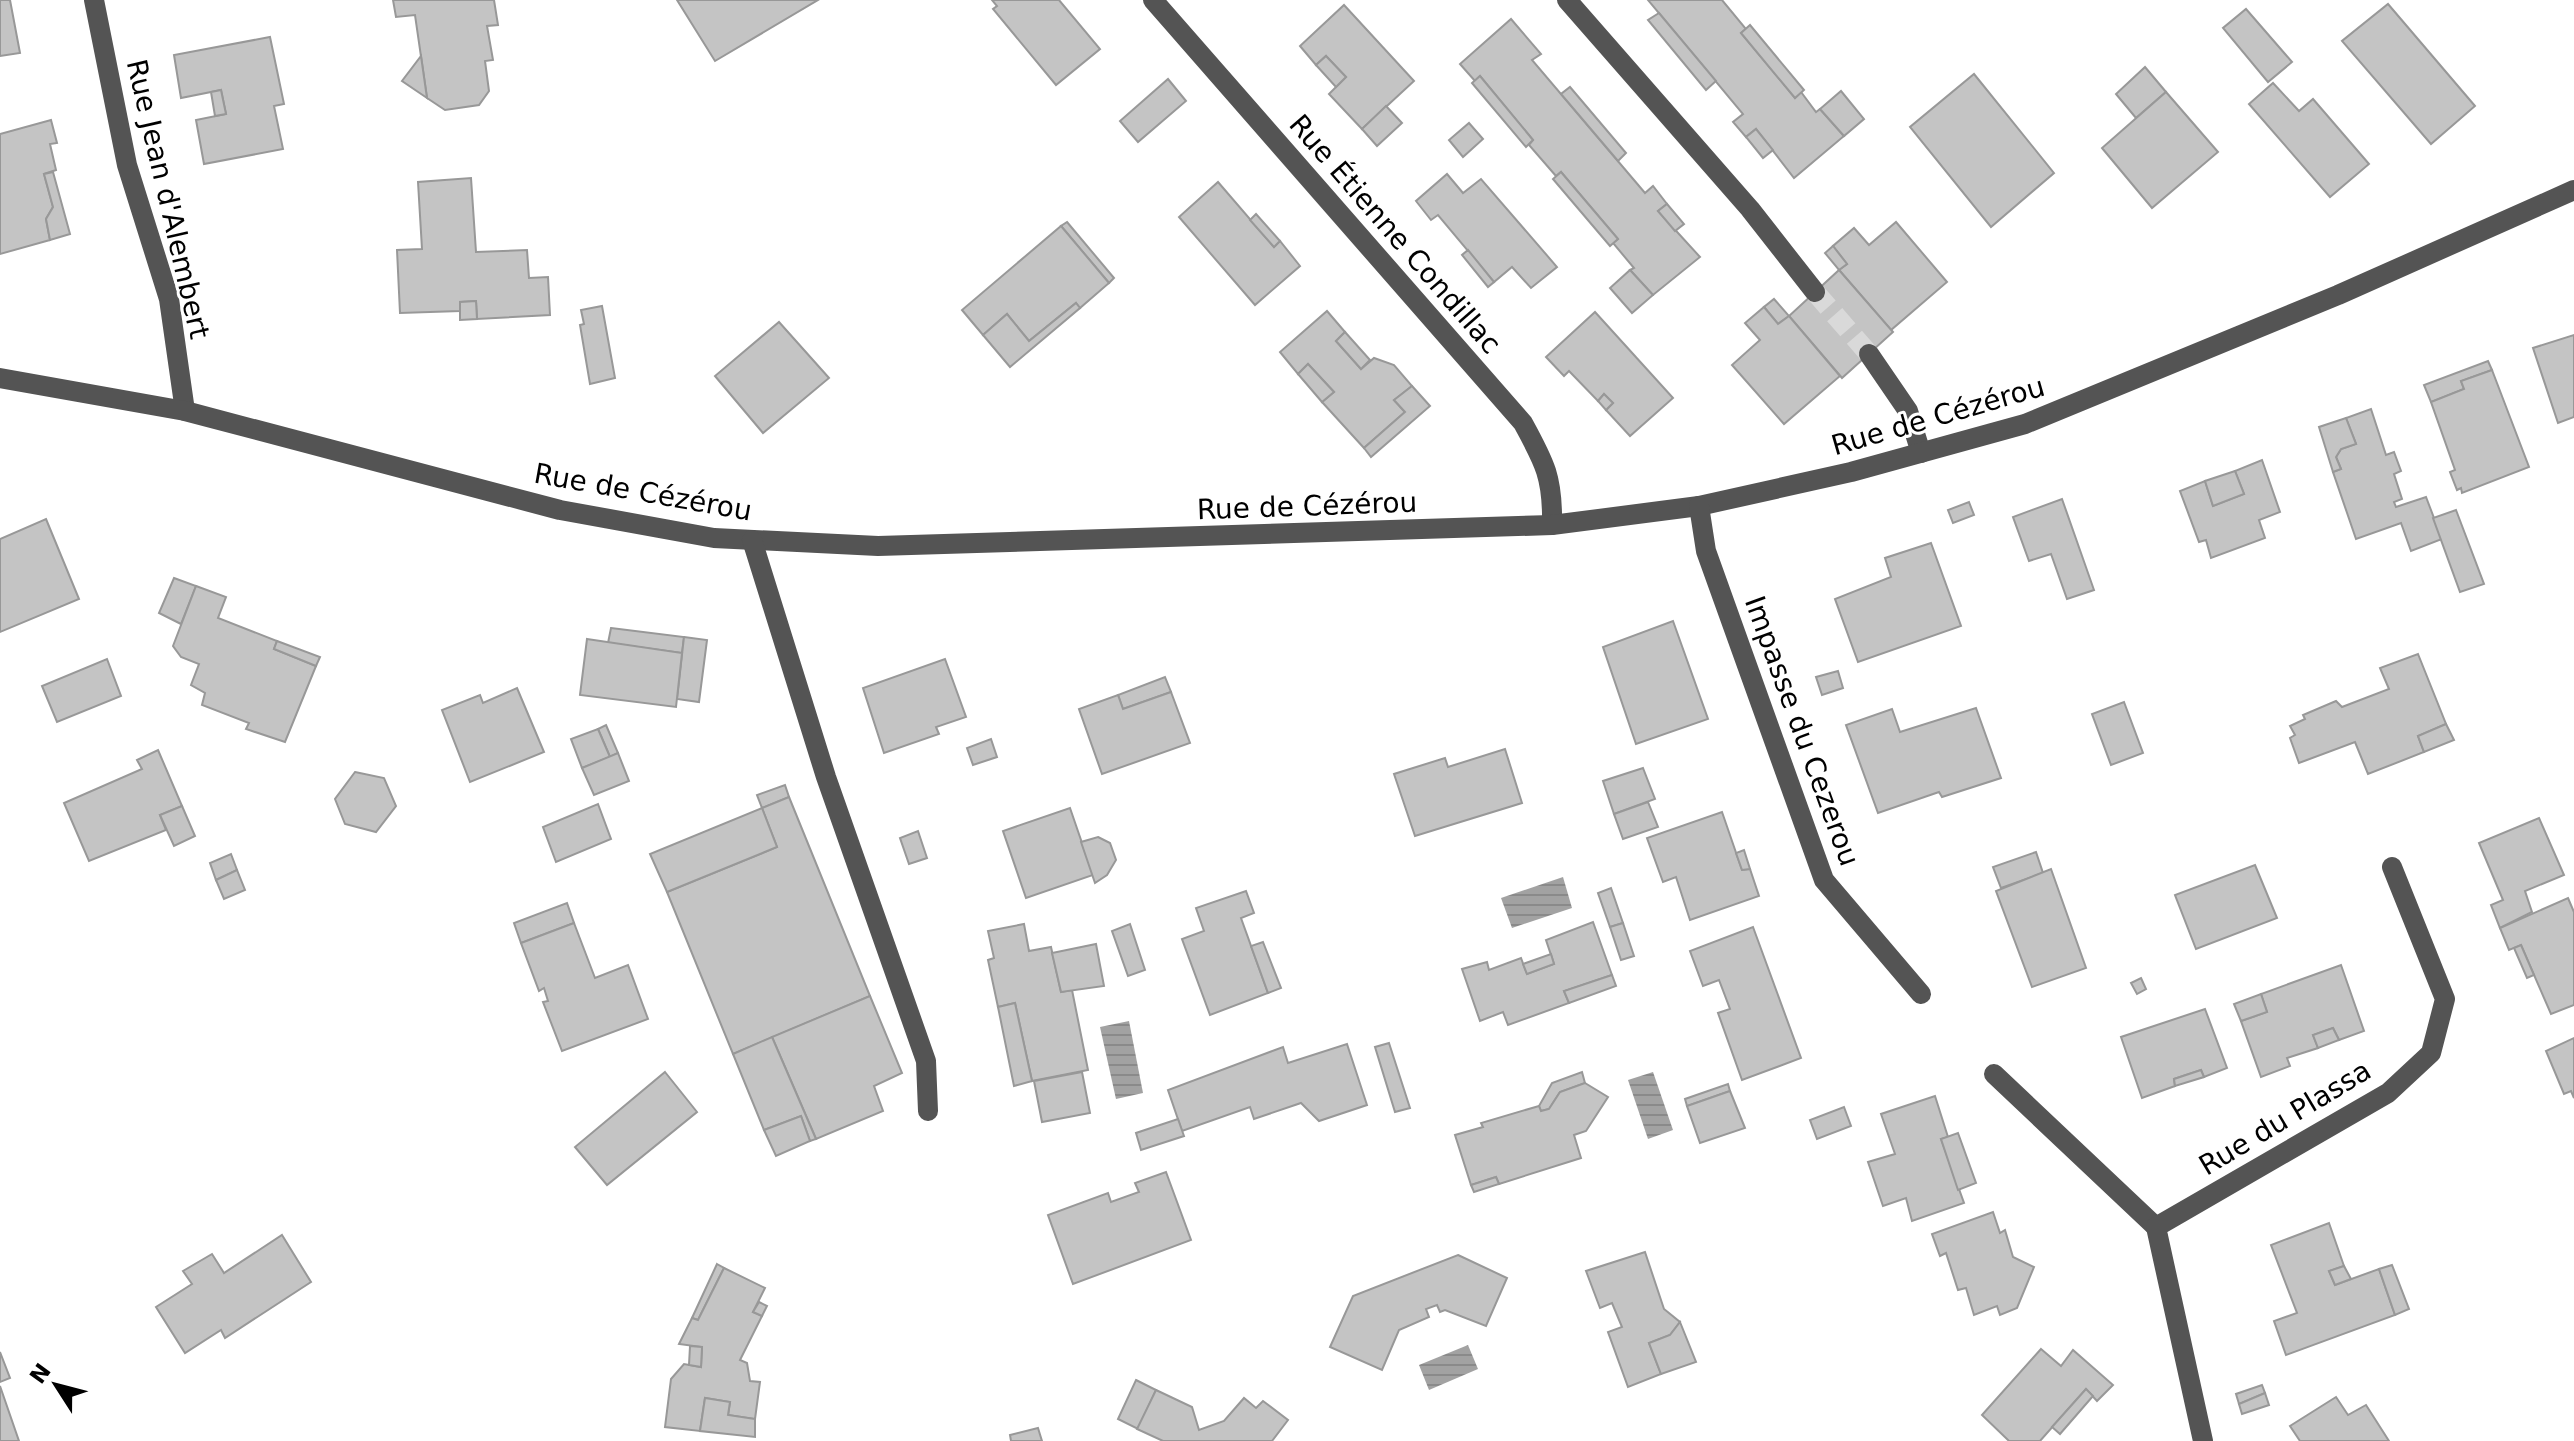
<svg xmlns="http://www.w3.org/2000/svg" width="2574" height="1441" font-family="'DejaVu Sans',sans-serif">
<defs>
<pattern id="water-rules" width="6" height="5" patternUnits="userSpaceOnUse" patternTransform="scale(2)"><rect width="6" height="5" fill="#a2a2a2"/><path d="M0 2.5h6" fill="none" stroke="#8a8a8a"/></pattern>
</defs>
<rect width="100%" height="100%" fill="#fff"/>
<!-- water -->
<g fill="url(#water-rules)">
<polygon points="1563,877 1572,908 1512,928 1501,898"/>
<polygon points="1129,1021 1143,1093 1116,1099 1100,1027"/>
<polygon points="1653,1072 1673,1130 1648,1139 1628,1080"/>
<polygon points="1468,1345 1478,1369 1429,1390 1419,1365"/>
</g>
<!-- building -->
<g fill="#c4c4c4" stroke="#989898" stroke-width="2">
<polygon points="0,0 10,0 20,53 0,56"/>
<polygon points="393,0 494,0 498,25 487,26 493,60 485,61 489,91 479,105 445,110 427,98 415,15 396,17"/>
<polygon points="677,0 818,0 715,61"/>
<polygon points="992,0 1059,0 1100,49 1056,85 993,9 997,6"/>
<polygon points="1648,0 1722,0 1746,29 1741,33 1795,98 1801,92 1816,112 1820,109 1844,136 1794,178 1756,129 1746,137 1733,122 1743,114"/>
<polygon points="2388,4 2475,106 2431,144 2342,41"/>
<polygon points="1344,5 1414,81 1362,129 1329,94 1346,77 1326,56 1316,65 1300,46"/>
<polygon points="2246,9 2292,62 2268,82 2223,28"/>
<polygon points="1659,13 1716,81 1706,90 1648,20"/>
<polygon points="1511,19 1541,54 1532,60 1645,193 1653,186 1667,204 1658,211 1700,257 1653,295 1630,270 1634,268 1613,243 1618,239 1561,172 1556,176 1529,145 1533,140 1480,76 1475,81 1460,64"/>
<polygon points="1750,25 1804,90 1795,98 1741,33"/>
<polygon points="270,37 284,104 274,106 283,149 204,164 196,120 226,114 221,90 181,98 174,55"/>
<polygon points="421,56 427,98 402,81"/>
<polygon points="1326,56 1346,77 1336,87 1316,65"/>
<polygon points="2145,67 2166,92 2136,118 2116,94"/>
<polygon points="1974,74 2054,173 1991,227 1910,127"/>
<polygon points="1480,76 1533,140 1526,147 1472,83"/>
<polygon points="1168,79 1186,101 1138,142 1120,121"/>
<polygon points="2273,83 2299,111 2313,99 2369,164 2330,197 2249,104"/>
<polygon points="1570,87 1626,153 1618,161 1561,94"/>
<polygon points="221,90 226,114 215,116 211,92"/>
<polygon points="1841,91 1864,119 1844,136 1820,109"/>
<polygon points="2166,92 2218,152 2152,208 2102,148"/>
<polygon points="1386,106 1402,123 1377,146 1362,129"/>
<polygon points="51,120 57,143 50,144 56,170 44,174 53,207 46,219 50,240 0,254 0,134"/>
<polygon points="1469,123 1483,139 1463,157 1449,140"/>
<polygon points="1756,129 1773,150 1763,158 1746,137"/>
<polygon points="53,172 70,234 50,240 46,219 53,207 44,174"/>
<polygon points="1561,172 1618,239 1610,246 1553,179"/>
<polygon points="1447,174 1463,193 1481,179 1557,267 1531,288 1512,267 1494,282 1438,215 1431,220 1416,201"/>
<polygon points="471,178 476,252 527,250 529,278 548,277 550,315 477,319 476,301 460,302 460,311 400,313 397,250 422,249 418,182"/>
<polygon points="1218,182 1274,247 1280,241 1300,266 1255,305 1179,217"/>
<polygon points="1667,204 1684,224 1675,231 1658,211"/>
<polygon points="1256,214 1280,241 1274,247 1250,220"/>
<polygon points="1067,222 1114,278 1109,283 1061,226"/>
<polygon points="1896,222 1947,282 1891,330 1839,270 1847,264 1833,246 1854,228 1869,245"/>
<polygon points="1061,226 1109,283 1080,308 1076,303 1029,341 1007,314 983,335 962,310"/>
<polygon points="1833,246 1847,264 1839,270 1825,253"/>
<polygon points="1468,250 1494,282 1488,287 1462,255"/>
<polygon points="1630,270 1653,295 1632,313 1610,288"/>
<polygon points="1839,270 1893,332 1842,378 1789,316"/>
<polygon points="1774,299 1789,316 1778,324 1764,307"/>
<polygon points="476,301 477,319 460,320 460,302"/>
<polygon points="1076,303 1080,308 1010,367 983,335 1007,314 1029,341"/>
<polygon points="602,306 615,378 590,384 580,325 584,324 581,310"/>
<polygon points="1764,307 1778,324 1789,316 1840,376 1784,424 1732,365 1760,340 1745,323"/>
<polygon points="1327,311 1345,332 1336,341 1361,369 1374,358 1394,365 1412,386 1394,400 1405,412 1364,448 1322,402 1334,392 1308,364 1298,374 1280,352"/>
<polygon points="1595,312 1673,398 1630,436 1606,410 1613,403 1604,394 1598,401 1569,371 1564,376 1546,357"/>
<polygon points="779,322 829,378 763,433 715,376"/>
<polygon points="1345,332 1370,360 1361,369 1336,341"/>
<polygon points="2574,335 2574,417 2558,423 2533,348"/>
<polygon points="2488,361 2492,370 2461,381 2464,389 2431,402 2424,385"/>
<polygon points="1308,364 1334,392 1322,402 1298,374"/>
<polygon points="2492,370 2529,467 2462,493 2461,488 2457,490 2450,472 2455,470 2431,402 2464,389 2461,381"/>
<polygon points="1412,386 1430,406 1371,457 1364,448 1405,412 1394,400"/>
<polygon points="1604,394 1613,403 1606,410 1598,401"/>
<polygon points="2371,409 2386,455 2394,452 2401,471 2394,474 2402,499 2394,502 2396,507 2426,497 2442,539 2411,551 2401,523 2356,539 2333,472 2341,469 2336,457 2341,449 2356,444 2346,418"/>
<polygon points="2346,418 2356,444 2341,449 2336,457 2341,469 2333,472 2319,427"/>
<polygon points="2262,460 2280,512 2259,520 2265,538 2211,558 2206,540 2199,542 2180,491 2205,481 2213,506 2244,494 2235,471"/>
<polygon points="2235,471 2244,494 2213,506 2205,481"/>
<polygon points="2062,499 2094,590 2067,599 2051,554 2029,561 2013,517"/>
<polygon points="1969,502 1974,515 1953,523 1948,510"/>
<polygon points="2456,510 2484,584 2460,592 2433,518"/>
<polygon points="46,519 79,599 0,632 0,539"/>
<polygon points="1931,543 1961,626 1858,662 1835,599 1891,577 1885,558"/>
<polygon points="174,578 196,586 181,624 159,613"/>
<polygon points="196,586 226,597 218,618 277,641 274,649 316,666 285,742 246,729 249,723 202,705 205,693 191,685 199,664 181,657 173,646"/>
<polygon points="1673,621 1708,719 1636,744 1603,647"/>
<polygon points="611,628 684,637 682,653 608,643"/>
<polygon points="684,637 707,640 699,702 677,699"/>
<polygon points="587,639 682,653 676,707 580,695"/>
<polygon points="277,641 320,657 316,666 274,649"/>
<polygon points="2418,654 2446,724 2418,736 2424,752 2368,774 2355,742 2299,763 2290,738 2295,735 2290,726 2305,719 2303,715 2336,701 2342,707 2389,689 2380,668"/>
<polygon points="107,659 121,696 57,722 42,686"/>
<polygon points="945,659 966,717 936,727 939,734 884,753 863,688"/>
<polygon points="1838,671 1843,688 1822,695 1816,677"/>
<polygon points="1165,677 1171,692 1123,709 1118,695"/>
<polygon points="517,688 544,752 470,782 442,710 480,695 483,703"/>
<polygon points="1171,692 1190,743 1102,774 1079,709 1118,695 1123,709"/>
<polygon points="2124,702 2143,753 2111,765 2092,714"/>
<polygon points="1976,708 2001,778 1942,797 1939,792 1878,813 1846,725 1892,709 1900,732"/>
<polygon points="2446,724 2454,740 2424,752 2418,736"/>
<polygon points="606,725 618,753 610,757 598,729"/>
<polygon points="598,729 610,757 582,768 571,739"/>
<polygon points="991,739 997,757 973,765 967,748"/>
<polygon points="1505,749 1522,803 1415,836 1394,774 1445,758 1448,767"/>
<polygon points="158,750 182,806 160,815 166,830 89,861 64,803 142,769 137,760"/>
<polygon points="618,753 629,781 594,795 582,768"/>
<polygon points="1643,768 1655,799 1614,814 1603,781"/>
<polygon points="355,772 384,778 396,806 376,832 345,824 335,799"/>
<polygon points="785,785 789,797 762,808 757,795"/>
<polygon points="789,797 870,996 733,1054 667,892 777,847 762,808"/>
<polygon points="1648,802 1658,827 1623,839 1614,814"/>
<polygon points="598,804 611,839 556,862 543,827"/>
<polygon points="182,806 195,836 174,846 160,815"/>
<polygon points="762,808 777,847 667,892 650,854"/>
<polygon points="1070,808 1093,875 1026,898 1003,831"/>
<polygon points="1722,812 1742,870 1750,869 1759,896 1690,920 1676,877 1663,882 1647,838"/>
<polygon points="2539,818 2564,875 2525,891 2532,912 2500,928 2491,905 2503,900 2479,843"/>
<polygon points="918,831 927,858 909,864 900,838"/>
<polygon points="1098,837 1110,843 1116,860 1107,875 1095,883 1081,842"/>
<polygon points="1744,850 1750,869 1742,870 1736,853"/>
<polygon points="2036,852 2043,873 2001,888 1993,867"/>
<polygon points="231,854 237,870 216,880 210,863"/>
<polygon points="2255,865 2277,918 2196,949 2175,895"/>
<polygon points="2051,869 2086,968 2032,987 1996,891"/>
<polygon points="237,870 245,890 224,899 216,880"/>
<polygon points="1611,888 1623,923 1610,927 1598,893"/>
<polygon points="1246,891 1254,913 1241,918 1268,993 1210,1015 1182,939 1204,931 1196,908"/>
<polygon points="2568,898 2574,912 2574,1005 2551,1014 2521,945 2509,950 2500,928"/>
<polygon points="567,903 574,923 521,943 514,923"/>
<polygon points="1593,922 1612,975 1564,991 1569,1003 1508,1025 1503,1012 1480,1021 1462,969 1487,962 1489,970 1521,958 1527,974 1554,964 1546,940"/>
<polygon points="574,923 595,978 628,965 648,1019 562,1051 543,1002 548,1001 544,988 539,991 521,943"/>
<polygon points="1623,923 1634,956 1621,960 1610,927"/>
<polygon points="1024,924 1029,951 1051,947 1061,992 1072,990 1088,1070 1032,1081 1015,1003 998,1007 988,960 994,958 988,931"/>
<polygon points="1130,924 1145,970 1128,976 1112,931"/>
<polygon points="1753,927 1801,1058 1742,1080 1718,1013 1730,1009 1719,980 1703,986 1690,951"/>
<polygon points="1263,942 1281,988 1268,993 1251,946"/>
<polygon points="1096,944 1104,986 1061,992 1052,953"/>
<polygon points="2521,945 2534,975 2527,978 2514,948"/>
<polygon points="1551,954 1554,964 1527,974 1523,964"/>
<polygon points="2341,965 2364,1031 2339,1040 2333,1028 2313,1035 2318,1048 2287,1058 2290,1066 2261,1077 2241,1021 2267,1012 2261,994"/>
<polygon points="1612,975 1616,986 1569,1003 1564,991"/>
<polygon points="2141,978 2146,989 2137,994 2131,983"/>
<polygon points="2261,994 2267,1012 2241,1021 2234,1004"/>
<polygon points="870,996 902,1073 874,1086 883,1111 816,1139 772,1037"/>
<polygon points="1015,1003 1032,1081 1014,1086 998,1007"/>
<polygon points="2205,1009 2227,1068 2204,1077 2201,1070 2174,1079 2175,1086 2142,1098 2121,1037"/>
<polygon points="2333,1028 2339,1040 2318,1048 2313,1035"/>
<polygon points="772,1037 816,1139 810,1141 801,1116 764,1130 733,1054"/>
<polygon points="2574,1038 2574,1098 2571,1091 2564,1094 2546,1051"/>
<polygon points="1389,1043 1410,1108 1395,1112 1375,1047"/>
<polygon points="1347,1044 1367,1105 1319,1121 1301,1103 1254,1119 1250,1107 1182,1131 1168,1090 1283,1047 1288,1063"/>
<polygon points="2201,1070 2204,1077 2175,1086 2174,1079"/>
<polygon points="665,1072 697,1112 607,1185 575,1147"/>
<polygon points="1082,1072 1090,1113 1042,1122 1034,1081"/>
<polygon points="1582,1072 1585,1083 1560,1092 1549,1109 1541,1111 1539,1106 1552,1083"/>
<polygon points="1585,1083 1608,1097 1586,1131 1574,1135 1581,1158 1499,1184 1496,1177 1471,1185 1455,1135 1483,1127 1481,1123 1539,1106 1541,1111 1549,1109 1560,1092"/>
<polygon points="1728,1084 1730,1091 1687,1106 1685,1099"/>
<polygon points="1730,1091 1745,1128 1700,1143 1687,1106"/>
<polygon points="1935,1096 1948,1137 1941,1139 1964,1203 1912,1221 1906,1198 1883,1206 1868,1162 1895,1154 1881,1114"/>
<polygon points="1844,1107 1851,1126 1817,1139 1810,1120"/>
<polygon points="801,1116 810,1141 776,1156 764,1130"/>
<polygon points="1178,1119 1184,1136 1141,1150 1136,1133"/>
<polygon points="1958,1133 1976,1183 1958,1190 1941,1139"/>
<polygon points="1166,1172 1191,1240 1073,1284 1048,1215 1108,1193 1111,1202 1139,1192 1135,1183"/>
<polygon points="1496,1177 1499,1184 1474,1192 1471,1185"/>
<polygon points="1993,1212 2000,1233 2005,1230 2013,1257 2034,1267 2017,1308 2000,1315 1997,1306 1974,1315 1966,1288 1958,1290 1946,1253 1940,1256 1932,1234"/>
<polygon points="2329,1223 2344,1266 2329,1271 2335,1285 2379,1269 2395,1315 2286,1355 2274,1321 2297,1313 2271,1245"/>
<polygon points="282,1235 311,1282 225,1338 221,1330 185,1353 156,1307 192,1284 183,1271 212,1254 224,1273"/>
<polygon points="1645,1252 1664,1309 1680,1322 1670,1335 1649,1343 1661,1374 1628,1387 1608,1332 1622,1327 1612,1303 1600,1308 1586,1271"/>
<polygon points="1458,1255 1507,1278 1486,1326 1445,1310 1440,1312 1437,1305 1426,1309 1429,1317 1399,1330 1382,1370 1330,1347 1353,1296"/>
<polygon points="717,1264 724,1268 698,1320 692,1318"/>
<polygon points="2392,1265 2409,1309 2395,1315 2379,1269"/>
<polygon points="2344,1266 2351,1279 2335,1285 2329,1271"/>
<polygon points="724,1268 765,1288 753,1312 762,1316 740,1360 747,1363 750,1381 760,1382 755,1419 728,1415 730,1402 705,1398 700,1431 665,1427 671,1379 684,1364 701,1367 702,1347 679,1344 692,1318 698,1320"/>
<polygon points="759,1302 767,1306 762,1316 753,1312"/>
<polygon points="1680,1322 1696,1362 1661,1374 1649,1343 1670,1335"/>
<polygon points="690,1346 702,1347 701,1367 689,1365"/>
<polygon points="2041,1349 2061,1366 2073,1350 2113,1385 2097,1401 2086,1389 2040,1441 2009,1441 1982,1415"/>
<polygon points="0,1352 10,1378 0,1382"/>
<polygon points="1136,1380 1156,1390 1138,1429 1118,1419"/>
<polygon points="2262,1385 2265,1393 2239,1404 2236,1394"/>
<polygon points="0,1386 19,1441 0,1441"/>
<polygon points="2086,1389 2093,1396 2060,1434 2052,1427"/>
<polygon points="1156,1390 1192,1407 1199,1430 1224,1421 1244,1398 1256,1408 1263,1401 1288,1420 1272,1441 1163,1441 1137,1429"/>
<polygon points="2265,1393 2269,1405 2242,1414 2239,1404"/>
<polygon points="2336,1397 2348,1415 2366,1405 2389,1441 2300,1441 2290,1426"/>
<polygon points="705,1398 730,1402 728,1415 755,1419 755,1437 700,1431"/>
<polygon points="1038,1428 1042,1441 1011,1441 1010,1435"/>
</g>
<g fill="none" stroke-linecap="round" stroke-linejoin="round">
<!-- minor-tunnel -->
<polyline stroke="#d9d9d9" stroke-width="20" stroke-dasharray="20 10" stroke-linecap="butt" points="1815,292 1869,354"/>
<!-- minor -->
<g stroke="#545454" stroke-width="20">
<polyline points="94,0 127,165 169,299 185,411"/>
<path d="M1153 0 1523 423C1545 463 1553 478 1552 525"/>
<polyline points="1567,0 1750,209 1815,292"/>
<polyline points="1869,354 1908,411 1921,453"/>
<polyline points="0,378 185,411 560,510 714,538 878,546 1552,525 1699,506 1851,472 2025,424 2338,295 2574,190"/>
<polyline points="1699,506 1706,551 1824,880 1921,994"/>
<polyline points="752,540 826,777 926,1061 928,1111"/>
<polyline points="1994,1074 2156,1227"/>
<polyline points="2203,1441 2156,1227 2388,1093 2431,1053 2445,999 2392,867"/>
</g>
</g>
<g text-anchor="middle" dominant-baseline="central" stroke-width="6" stroke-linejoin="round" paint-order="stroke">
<!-- street labels -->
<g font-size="28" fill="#000" stroke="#fff">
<text transform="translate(168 199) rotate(77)">Rue Jean d'Alembert</text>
<text transform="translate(1395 234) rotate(49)">Rue Étienne Condillac</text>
<text transform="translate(1938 416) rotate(-16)">Rue de Cézérou</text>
<text transform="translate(643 492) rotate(10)">Rue de Cézérou</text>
<text transform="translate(1307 506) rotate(-2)">Rue de Cézérou</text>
<text transform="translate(1802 731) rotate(70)">Impasse du Cezerou</text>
<text transform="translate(2285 1118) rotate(-31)">Rue du Plassa</text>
</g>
</g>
<!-- north arrow -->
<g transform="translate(56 1385) rotate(306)" stroke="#ffffff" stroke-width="6" paint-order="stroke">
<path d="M0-6L14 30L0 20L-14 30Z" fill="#000000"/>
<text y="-12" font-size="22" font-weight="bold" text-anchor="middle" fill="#000000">N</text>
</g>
</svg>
